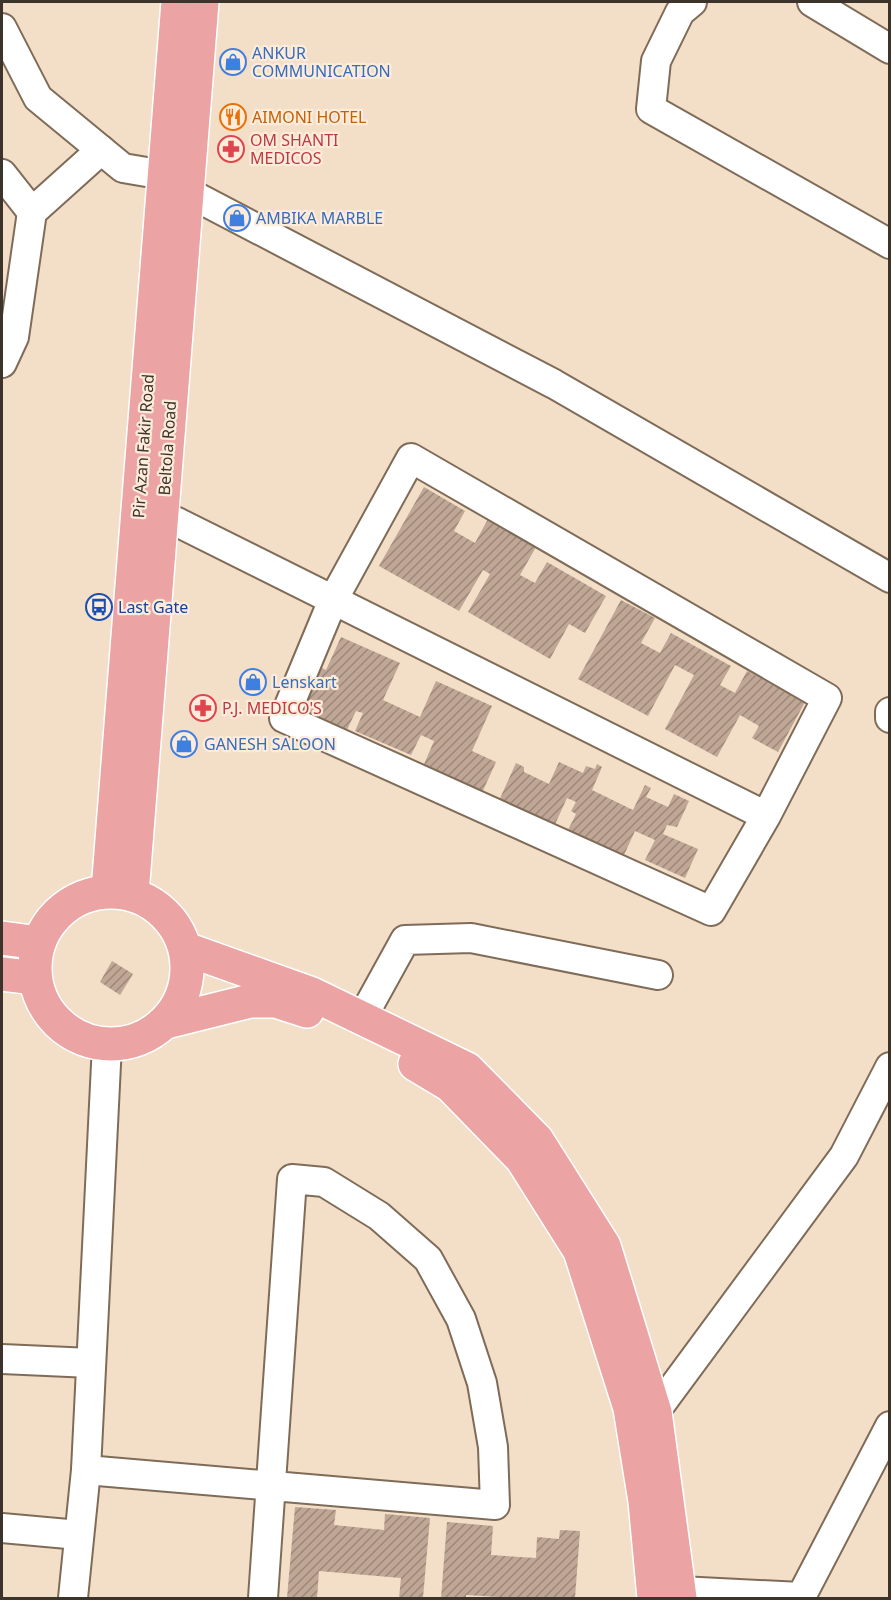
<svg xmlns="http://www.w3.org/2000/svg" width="891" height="1600" font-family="'Noto Sans',sans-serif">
<defs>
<pattern id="building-hatch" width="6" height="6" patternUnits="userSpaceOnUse" patternTransform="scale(1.5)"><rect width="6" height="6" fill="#bfa695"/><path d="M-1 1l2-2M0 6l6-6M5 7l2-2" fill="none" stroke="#9c887a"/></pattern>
</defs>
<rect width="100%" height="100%" fill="#f3dec8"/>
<!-- building -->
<g fill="url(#building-hatch)">
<polygon points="424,487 465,511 454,531 475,543 488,519 536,547 520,575 535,583 547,562 606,596 585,633 569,624 550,659 468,612 490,574 483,570 459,611 379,566"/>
<polygon points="621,600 655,618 641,643 660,653 671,633 731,666 720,685 735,693 747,671 805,702 778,752 752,738 759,726 740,715 717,757 665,729 694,675 675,665 648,716 578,679"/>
<polygon points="341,637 400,663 383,700 420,717 436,681 492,706 472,751 496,762 481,795 422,769 434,741 421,735 411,755 355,731 363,713 356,711 344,736 291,712 313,664 326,670"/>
<polygon points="559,762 583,773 586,766 595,769 597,764 602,767 592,790 633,810 645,785 651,788 646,797 668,807 674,794 689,801 677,827 667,825 663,834 698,849 685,878 645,860 655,840 635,831 624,855 568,830 576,814 571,811 576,802 567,798 552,831 497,805 516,763 524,767 524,772 549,784"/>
<polygon points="112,961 133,974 120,995 100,982"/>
<polygon points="295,1507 336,1510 334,1525 384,1530 385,1514 430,1518 423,1598 399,1598 401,1578 319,1571 317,1598 287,1598"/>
<polygon points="447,1522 493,1526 491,1555 536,1558 537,1537 559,1539 560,1530 580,1531 575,1598 512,1598 466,1595 466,1598 441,1598"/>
</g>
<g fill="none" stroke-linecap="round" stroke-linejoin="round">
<defs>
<g id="minor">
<polyline points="692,2 680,12 656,61 651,109 890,244"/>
<polyline points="812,2 890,49"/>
<polyline points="2,28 38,98 123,168 164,175"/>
<polyline points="2,174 32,212"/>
<polyline points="187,192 554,384 890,578"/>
<polyline points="2,363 14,337 32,212 101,150"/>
<polyline points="162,515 179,523 766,816 827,698 411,458 333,600 284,718 711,911 766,816"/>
<polyline points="890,712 890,718"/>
<polyline points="362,1018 405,940 471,938 658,975"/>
<polyline points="2,1359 91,1363"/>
<polyline points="639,1418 655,1412 844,1156 890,1067"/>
<polyline points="86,1470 495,1505 493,1447 482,1383 461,1319 428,1259 379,1216 324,1182 292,1179 263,1598"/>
<polyline points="2,1528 79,1535"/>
<polyline points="680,1591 801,1597 890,1426"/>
<polyline points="73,1598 86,1470 107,1044"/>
</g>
<g id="major">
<polyline points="108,891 178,2"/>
<circle cx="111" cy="968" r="76"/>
<polyline points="132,894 202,2"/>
<polyline points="2,938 39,943"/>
<polyline points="186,949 312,994 467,1069 537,1140 604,1246 655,1412 680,1598"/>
<polyline points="2,974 35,978"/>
<polyline points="166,1022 250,1001 276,1001 307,1011"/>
<polyline points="415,1064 450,1085 522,1159 580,1251 630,1408 645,1501 654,1598"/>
</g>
</defs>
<!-- minor casing -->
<use href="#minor" stroke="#7f6c58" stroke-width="32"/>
<!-- major casing -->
<use href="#major" stroke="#fff" stroke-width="36"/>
<!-- minor -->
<use href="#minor" stroke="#fff" stroke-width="28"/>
<!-- major -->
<use href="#major" stroke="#eba3a3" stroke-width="33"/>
</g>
<!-- icons -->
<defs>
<symbol id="shop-ring" viewBox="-11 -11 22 22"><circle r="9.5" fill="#fdecda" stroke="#3f7fe0" stroke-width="1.5"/><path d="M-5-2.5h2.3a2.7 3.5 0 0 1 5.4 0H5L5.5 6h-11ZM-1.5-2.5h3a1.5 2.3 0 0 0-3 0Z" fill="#3f7fe0"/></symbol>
<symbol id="restaurant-ring" viewBox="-11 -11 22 22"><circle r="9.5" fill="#fdecda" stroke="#e8710a" stroke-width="1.5"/><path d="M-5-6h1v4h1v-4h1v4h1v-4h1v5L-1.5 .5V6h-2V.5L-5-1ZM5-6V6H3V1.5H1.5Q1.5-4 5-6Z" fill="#e8710a"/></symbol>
<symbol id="pharmacy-ring" viewBox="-11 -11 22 22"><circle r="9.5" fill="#fdecda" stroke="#e0444e" stroke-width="1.5"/><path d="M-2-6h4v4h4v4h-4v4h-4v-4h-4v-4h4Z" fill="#e0444e"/></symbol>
<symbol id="bus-ring" viewBox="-11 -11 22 22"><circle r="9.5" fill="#fdecda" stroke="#1a4fb4" stroke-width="1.5"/><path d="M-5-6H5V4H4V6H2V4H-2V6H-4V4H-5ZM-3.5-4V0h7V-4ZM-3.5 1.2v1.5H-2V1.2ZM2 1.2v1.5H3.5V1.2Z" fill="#1a4fb4"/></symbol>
</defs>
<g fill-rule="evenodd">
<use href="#shop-ring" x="218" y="47" width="30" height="30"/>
<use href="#restaurant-ring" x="218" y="102" width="30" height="30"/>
<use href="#pharmacy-ring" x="216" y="134" width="30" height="30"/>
<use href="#shop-ring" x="222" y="203" width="30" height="30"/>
<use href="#bus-ring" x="84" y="592" width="30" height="30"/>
<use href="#shop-ring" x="238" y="667" width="30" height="30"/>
<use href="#pharmacy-ring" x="188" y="693" width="30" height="30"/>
<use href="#shop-ring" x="169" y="729" width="30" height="30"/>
</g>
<g text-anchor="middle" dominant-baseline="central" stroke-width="4.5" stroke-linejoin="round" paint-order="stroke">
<!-- shop labels -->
<g font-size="16" fill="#366cbe" stroke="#fdecda" text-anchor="start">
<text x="252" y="53">ANKUR<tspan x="252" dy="18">COMMUNICATION</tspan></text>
<text x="256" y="218">AMBIKA MARBLE</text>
<text x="272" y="682">Lenskart</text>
<text x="204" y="744">GANESH SALOON</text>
</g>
<!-- food labels -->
<g font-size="16" fill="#c56008" stroke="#fdecda" text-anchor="start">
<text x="252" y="117">AIMONI HOTEL</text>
</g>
<!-- health labels -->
<g font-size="16" fill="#be3a42" stroke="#fdecda" text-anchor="start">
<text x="250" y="140">OM SHANTI<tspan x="250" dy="18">MEDICOS</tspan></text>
<text x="222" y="708">P.J. MEDICO'S</text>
</g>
<!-- street labels -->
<g font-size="16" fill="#3c332b" stroke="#fdecda">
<text transform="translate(143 446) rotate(-86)">Pir Azan Fakir Road</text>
<text transform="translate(167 448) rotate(-86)">Beltola Road</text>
</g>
<!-- transit labels -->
<g font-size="16" fill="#164399" stroke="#fdecda" text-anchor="start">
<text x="118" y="607">Last Gate</text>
</g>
</g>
<!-- border -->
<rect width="891" height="1600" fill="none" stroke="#3c332b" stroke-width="6"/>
</svg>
